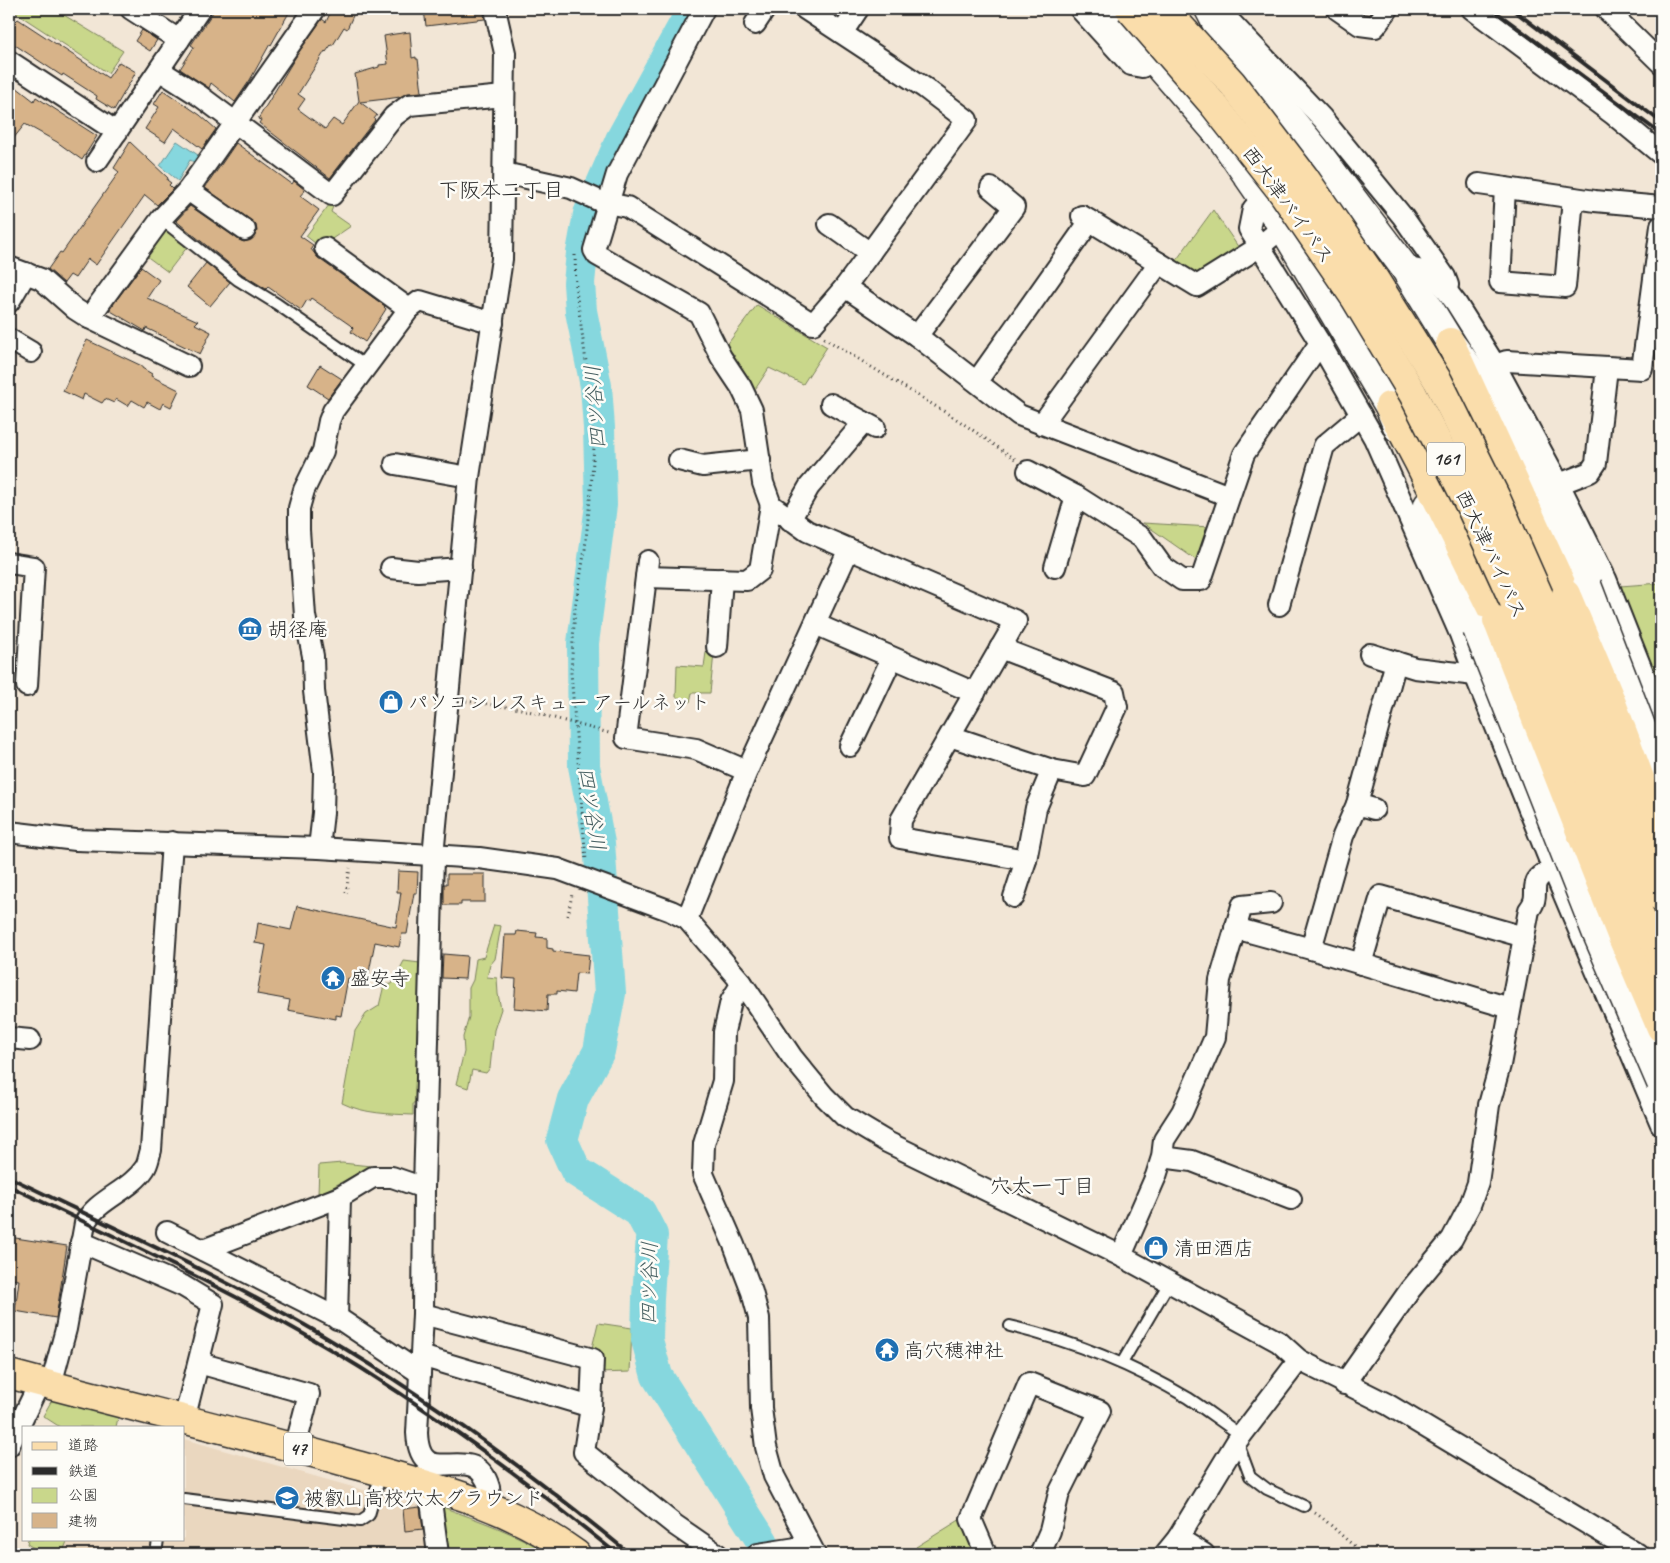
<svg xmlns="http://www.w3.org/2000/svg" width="1670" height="1563" font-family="Caveat,'Klee One',sans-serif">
<rect width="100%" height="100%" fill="#f2e6d6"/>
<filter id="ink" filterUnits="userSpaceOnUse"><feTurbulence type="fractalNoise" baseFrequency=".02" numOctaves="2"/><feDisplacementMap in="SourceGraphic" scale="10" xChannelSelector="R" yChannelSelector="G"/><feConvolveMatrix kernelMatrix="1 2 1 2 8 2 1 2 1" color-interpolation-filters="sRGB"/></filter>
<g filter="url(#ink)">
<!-- built -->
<polygon fill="#ead7bf" points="184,1439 423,1507 431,1554 62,1554 68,1539 184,1539"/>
<!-- green -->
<g fill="#c9d78b" stroke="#7a815b">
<polygon points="10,9 54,9 123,51 108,73"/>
<polygon points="332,201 334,204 331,212 351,226 320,247 306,236"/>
<polygon points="1213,210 1239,248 1198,280 1175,262"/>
<polygon points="165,226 188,246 168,272 145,255"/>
<polygon points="757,305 827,347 803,384 769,368 754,391 726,346"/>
<polygon points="1143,523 1210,527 1199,562"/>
<polygon points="1661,583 1661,694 1620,586"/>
<polygon points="706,652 714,653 710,693 692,693 690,702 676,697 677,665 704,667"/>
<polygon points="494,925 501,926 495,959 490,965 487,977 497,978 498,994 501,1009 494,1030 490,1068 486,1073 472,1070 468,1088 456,1084 464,1052 463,1037 469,1017 469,988 473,980 476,959 484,957"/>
<path d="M404 961 420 963 418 1102 413 1103V1115C390 1114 364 1114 342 1103L355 1031 366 1014 379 1006 384 985 392 984Z"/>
<polygon points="342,1163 371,1166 318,1195 319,1165"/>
<polygon points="598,1323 632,1328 630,1372 598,1373 600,1351 592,1348"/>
<polygon points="53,1398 119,1413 116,1427 60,1427 43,1416"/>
<path d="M442 1507C478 1520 516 1533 549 1554H444Z"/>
<polygon points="961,1519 975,1554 919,1554 916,1547"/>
<polygon points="28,1539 68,1539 62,1554 44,1554 27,1544"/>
</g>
<!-- water -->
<polygon fill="#86d7de" stroke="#629296" points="177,141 198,155 194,162 190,160 178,181 160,166"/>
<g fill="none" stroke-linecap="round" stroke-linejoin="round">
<!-- river -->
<polyline stroke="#86d7de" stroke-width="32" points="693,9 621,140 589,214 582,253 579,283 581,311 596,386 599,428 601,505 583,643 584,766 599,843 610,993 599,1051 573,1099 562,1140 576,1171 640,1212 652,1235 648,1298 647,1340 657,1376 762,1541 768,1554"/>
</g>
<!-- building -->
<g fill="#d7b389" stroke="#2b2b2b">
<polygon points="215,9 291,9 271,45 270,44 250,80 235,102 211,83 209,88 180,69 194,47 191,45"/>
<polygon points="332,9 356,9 347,29 344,27 333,45 331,45 326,52 325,51 298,94 305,99 298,109 325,129 333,119 342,125 359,101 355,74 379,67 379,65 388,64 384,36 395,34 410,32 412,58 416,57 416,59 418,59 422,92 408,93 400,97 386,99 360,102 377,115 374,119 375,120 330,178 259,123 261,120 258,119 298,53 322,19 326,22"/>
<polygon points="424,9 483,9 485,19 426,26"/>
<polygon points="9,16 16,21 18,19 108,78 119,62 136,72 114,110 96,99 97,96 63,74 62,76 9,41"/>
<polygon points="142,30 157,40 150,51 135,41"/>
<polygon points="16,87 34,101 36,97 97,136 82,160 57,142 25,124 9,144 9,96"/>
<polygon points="163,90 200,115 216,129 202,149 174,128 165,142 145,129 159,107 154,104"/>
<polygon points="130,142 168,178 167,180 171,183 169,185 173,189 157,205 145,195 96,265 88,259 75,278 70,275 64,283 48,269 60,252 62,253 119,172 114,168"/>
<polygon points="236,143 292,184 294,181 305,190 300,196 319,210 300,236 313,245 311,249 318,258 385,306 384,307 386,309 365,342 351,332 353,328 350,325 311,298 309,301 307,300 301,310 268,287 266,289 242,274 176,221 190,206 239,240 244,242 250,240 254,237 257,231 256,225 252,221 205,188"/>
<polygon points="206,263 230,282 210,306 187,287"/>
<polygon points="141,267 159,280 147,298 198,321 195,324 211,332 200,354 146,328 145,331 109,310"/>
<polygon points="87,340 142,366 142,368 152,374 151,376 179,390 171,407 163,403 160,409 147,402 144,407 132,400 128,406 116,399 114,403 105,399 102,403 84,394 82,400 63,391"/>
<polygon points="320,365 342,379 328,398 308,385"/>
<polygon points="398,871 418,872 417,893 414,893 407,934 402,934 399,947 375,942 368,977 362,976 361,981 348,978 341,1016 336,1015 336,1019 288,1010 290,1000 257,994 266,945 255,943 258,923 291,930 297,906 396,927 401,892 397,892"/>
<polygon points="447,874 485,874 485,902 461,902 461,905 444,905 444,884 447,884"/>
<polygon points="517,931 537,933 536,937 547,938 547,948 553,949 553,951 589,955 587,974 576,973 574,993 557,991 557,994 548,994 547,1011 514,1008 516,979 502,978 505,935 516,935"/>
<polygon points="443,954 467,956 465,979 442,978"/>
<polygon points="9,1237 67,1246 56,1318 15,1311 19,1280 9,1279"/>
<polygon points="420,1507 423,1529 405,1531 403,1509"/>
</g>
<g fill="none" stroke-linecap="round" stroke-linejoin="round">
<defs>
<g id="lane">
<polyline points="161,219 238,280 277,304 366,366"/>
<path d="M1010 1326C1072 1341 1133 1365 1188 1398 1205 1409 1223 1423 1241 1435"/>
<polyline points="1122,1363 1169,1283"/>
<polyline points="1237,1441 1250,1476 1267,1489 1304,1506"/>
<polyline points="184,1499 360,1521 369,1515 381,1473"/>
<polyline points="156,1554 158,1539"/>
</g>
<g id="street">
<polyline points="131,9 179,40"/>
<polyline points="704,9 617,174 594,250 597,255 699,313 721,357 741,387 752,410 763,483 771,505 807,531 1016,621 901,820 900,838 1026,860"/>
<polyline points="1080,9 1131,65 1142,67 1154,61"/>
<polyline points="1220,9 1221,12 1322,118 1403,217 1445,277 1448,285"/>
<polyline points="1337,9 1360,25 1375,27 1388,9"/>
<polyline points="1472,9 1614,115 1661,154"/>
<polyline points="1606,9 1661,63"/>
<polyline points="755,24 765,9"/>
<polyline points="842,33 858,9"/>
<polyline points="9,61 117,132"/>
<polyline points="159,70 200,96 332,195 394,116 409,105 504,96"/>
<polyline points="97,161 200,9"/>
<polyline points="504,173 571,188 602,202 627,207 813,324 845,287 967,120 925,88 805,9"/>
<polyline points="1479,184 1595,201 1661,207"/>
<polyline points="1505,188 1500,282 1565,287 1573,198"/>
<polyline points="188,190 245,230"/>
<polyline points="1263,198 1253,209 1249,229 1320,343 1374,438 1460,634 1475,675 1553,869 1661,1124"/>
<polyline points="1082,216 1197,286 1259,247 1283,227"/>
<polyline points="829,224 870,253"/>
<polyline points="325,248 409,309"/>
<polyline points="9,267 41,279 75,309 89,318 189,366"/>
<polyline points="1404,267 1423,271 1440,282 1456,303 1495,365 1559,484 1606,579 1661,718"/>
<polyline points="845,287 917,336 1019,415 1229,496"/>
<polyline points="9,302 26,273"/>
<polyline points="89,318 161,219 188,190 315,9"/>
<polyline points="917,336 1014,207 991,188"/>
<polyline points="9,339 31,352"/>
<polyline points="1495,365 1507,361 1642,369 1661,226"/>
<polyline points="977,381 1090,221"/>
<polyline points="831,404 875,428"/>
<polyline points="1042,424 1159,263"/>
<polyline points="679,460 703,466 760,460"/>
<polyline points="395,464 469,477"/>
<polyline points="1028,471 1076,496 1142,538 1162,566 1182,580 1201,580 1244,454 1320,343"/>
<polyline points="1559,484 1590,472 1596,463 1607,368"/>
<polyline points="790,520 809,487 864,422"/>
<polyline points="648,561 626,738 696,749 747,771"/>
<polyline points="9,563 34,567 27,686"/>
<polyline points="1055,567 1076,496"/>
<polyline points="391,568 418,571 461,568"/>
<polyline points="646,577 747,580 760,570 771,505"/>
<polyline points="1279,605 1324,446 1361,415"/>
<polyline points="815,624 975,693"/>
<polyline points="717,647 722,579"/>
<polyline points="1370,654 1415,668 1475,675"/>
<polyline points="950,736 1052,770 1085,776 1117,707 1114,692 1000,648"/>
<polyline points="850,746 892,658"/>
<polyline points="1357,804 1374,809"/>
<polyline points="9,832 76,840 319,848 479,858 558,869 671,911 687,919 742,983 792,1057 824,1096 845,1117 887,1142 1121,1256 1279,1342 1299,1360 1387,1404 1638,1554"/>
<polyline points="319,848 323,813 324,772 314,691 313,656 305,616 299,530 299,508 304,490 323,451 329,421 333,411 409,309 420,301 493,323"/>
<polyline points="1014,897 1026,860 1036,808 1052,770"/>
<polyline points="687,919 747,771 849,549"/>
<polyline points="1235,928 1311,949 1510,1008"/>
<polyline points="1311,949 1343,836 1357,804 1396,662"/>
<polyline points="1361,964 1381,896 1524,937"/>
<polyline points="742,983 731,1001 724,1032 723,1081 704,1144 703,1174 734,1245 752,1292 759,1318 761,1408 766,1447 774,1476 815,1554"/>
<polyline points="9,1038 30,1040"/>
<polyline points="1162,1157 1164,1140 1182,1112 1215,1037 1220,980 1242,906 1271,903"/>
<polyline points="167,1232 341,1320 420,1373"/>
<polyline points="81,1242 183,1286 213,1304 184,1420"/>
<polyline points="203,1250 340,1197 373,1177 392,1177 424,1188"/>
<polyline points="1121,1256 1156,1176 1162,1157 1192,1161 1291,1199"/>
<polyline points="423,1314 593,1359 591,1407 584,1452 675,1525 717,1554"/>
<polyline points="337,1319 340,1197"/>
<polyline points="421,1356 591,1407"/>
<polyline points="199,1363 309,1394 295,1448"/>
<path d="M1344 1384 1410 1290 1452 1239 1470 1205 1478 1183 1489 1105 1500 1065 1529 910C1544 892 1522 883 1553 869"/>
<path d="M51 1385 66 1329 85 1223C96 1200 130 1191 145 1168 148 1164 149 1156 151 1150L172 842"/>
<polyline points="9,1446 40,1382"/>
<polyline points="429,1486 438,1554"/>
<path d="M489 1507C489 1501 490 1493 489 1487 474 1436 420 1496 417 1433L423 1314 424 1188 433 856 469 477 502 259 505 53 495 9"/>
<polyline points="1178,1538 1204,1554"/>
<polyline points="758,1554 809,1546"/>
<polyline points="986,1554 971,1519 1029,1383 1100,1411 1059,1493 1050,1531 1040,1554"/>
<polyline points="1165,1554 1178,1538 1237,1441 1299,1360"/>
</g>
<g id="secondary">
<polyline points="1102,9 1143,47 1220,136 1283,227 1389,406 1398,428"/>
<polyline points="1209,9 1225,40 1314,148 1404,267 1450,342 1482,385 1535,471 1587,585"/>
<polyline points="1428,505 1477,629"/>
</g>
<path id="primary" d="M9 1374C120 1404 231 1430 342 1461 425 1484 505 1502 576 1554"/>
<g id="highway">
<polyline points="1450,342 1566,594"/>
<polyline points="1389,406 1419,463 1497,620"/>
</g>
</defs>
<!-- lane casing -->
<use href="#lane" stroke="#2b2b2b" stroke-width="14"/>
<!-- street casing -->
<use href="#street" stroke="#2b2b2b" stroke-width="24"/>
<!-- secondary casing -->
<use href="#secondary" stroke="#2b2b2b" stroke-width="31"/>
<!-- primary casing -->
<use href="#primary" stroke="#2b2b2b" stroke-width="31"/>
<!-- highway casing -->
<use href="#highway" stroke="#2b2b2b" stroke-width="31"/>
<!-- path -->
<g stroke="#2b2b2b" stroke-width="3" stroke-dasharray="1 4" stroke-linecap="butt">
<polyline points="575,255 576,290 590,390 594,446 591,489 585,549 575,608 571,672 586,861"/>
<polyline points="824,338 958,420 1015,459"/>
<polyline points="466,701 521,709 609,733"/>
<polyline points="346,893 350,868"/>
<polyline points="568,916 572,894"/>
<path d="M1315 1513C1334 1525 1347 1544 1367 1554"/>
</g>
<!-- lane -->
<use href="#lane" stroke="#fdfcf7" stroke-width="10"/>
<!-- street -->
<use href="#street" stroke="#fdfcf7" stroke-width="20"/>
<!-- secondary -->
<use href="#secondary" stroke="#fdfcf7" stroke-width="28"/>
<!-- primary -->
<use href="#primary" stroke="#faddab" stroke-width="28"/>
<!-- highway -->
<use href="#highway" stroke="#faddab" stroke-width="28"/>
<!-- rail -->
<g stroke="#2b2b2b" stroke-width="4">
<polyline points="1492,9 1661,134"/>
<polyline points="1512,9 1661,122"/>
<path d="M9 1177C114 1228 221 1276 322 1335 431 1399 533 1474 630 1554"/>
<path d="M9 1186C128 1243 248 1298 361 1368 451 1425 535 1487 617 1554"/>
</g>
<defs>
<g id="secondary-bridge">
<polyline points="1587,585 1661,778"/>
<polyline points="1477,629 1597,934 1661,1083"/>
</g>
<g id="highway-bridge">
<polyline points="1130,9 1213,104 1283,193 1355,298 1413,394 1471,508 1521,617 1661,968"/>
<polyline points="1164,9 1232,83 1304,177 1375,280 1438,381 1495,496 1544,607 1661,897"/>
<polyline points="1566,594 1610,698 1661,834"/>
<polyline points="1497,620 1621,935 1661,1028"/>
</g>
</defs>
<!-- secondary-bridge casing -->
<use href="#secondary-bridge" stroke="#2b2b2b" stroke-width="31" stroke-linecap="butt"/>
<!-- highway-bridge casing -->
<use href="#highway-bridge" stroke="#2b2b2b" stroke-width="31" stroke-linecap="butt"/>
<!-- secondary-bridge -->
<use href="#secondary-bridge" stroke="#fdfcf7" stroke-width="28"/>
<!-- highway-bridge -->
<use href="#highway-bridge" stroke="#faddab" stroke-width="28"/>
</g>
</g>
<!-- icons -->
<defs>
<symbol id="museum-disc" viewBox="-11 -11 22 22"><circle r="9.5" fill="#1f6fb2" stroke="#fdfcf7"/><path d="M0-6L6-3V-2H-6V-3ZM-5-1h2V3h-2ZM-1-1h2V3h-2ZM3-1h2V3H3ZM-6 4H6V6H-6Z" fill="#fff"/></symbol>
<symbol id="shop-disc" viewBox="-11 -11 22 22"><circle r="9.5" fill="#1f6fb2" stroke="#fdfcf7"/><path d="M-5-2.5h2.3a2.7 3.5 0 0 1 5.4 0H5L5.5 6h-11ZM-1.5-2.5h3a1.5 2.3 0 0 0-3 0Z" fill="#fff"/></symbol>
<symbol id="temple-disc" viewBox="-11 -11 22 22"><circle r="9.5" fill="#1f6fb2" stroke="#fdfcf7"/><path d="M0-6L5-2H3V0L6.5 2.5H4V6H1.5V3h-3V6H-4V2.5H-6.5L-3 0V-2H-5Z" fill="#fff"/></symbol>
<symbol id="school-disc" viewBox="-11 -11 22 22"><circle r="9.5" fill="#1f6fb2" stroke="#fdfcf7"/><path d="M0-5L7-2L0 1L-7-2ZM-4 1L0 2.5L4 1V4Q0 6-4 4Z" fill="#fff"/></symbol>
</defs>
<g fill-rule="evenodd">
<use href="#museum-disc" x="236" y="615" width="28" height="28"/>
<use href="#shop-disc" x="377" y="688" width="28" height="28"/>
<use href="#temple-disc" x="319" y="964" width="28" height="28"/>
<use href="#shop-disc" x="1142" y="1234" width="28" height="28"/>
<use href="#temple-disc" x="873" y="1336" width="28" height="28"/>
<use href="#school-disc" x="273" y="1484" width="28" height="28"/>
</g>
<g text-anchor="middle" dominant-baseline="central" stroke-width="5" stroke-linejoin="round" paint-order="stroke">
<!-- shield labels -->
<g fill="#fdfcf7" stroke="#6a6a68" stroke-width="1">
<rect x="1427" y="442.5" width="38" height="33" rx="4"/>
<rect x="284" y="1432.5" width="28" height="33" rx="4"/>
</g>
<g font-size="19" font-weight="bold" fill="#2b2b2b">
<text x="1446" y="459">161</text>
<text x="298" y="1449">47</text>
</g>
<!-- street labels -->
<g font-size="20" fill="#2b2b2b" stroke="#fdfcf7">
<text transform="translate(1288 205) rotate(54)">西大津バイパス</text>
<text transform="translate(1491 554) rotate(65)">西大津バイパス</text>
</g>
<!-- poi labels -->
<g font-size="20" fill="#2b2b2b" stroke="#fdfcf7" text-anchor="start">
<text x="268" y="629">胡径庵</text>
<text x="408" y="702">パソコンレスキュー アールネット</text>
<text x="350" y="978">盛安寺</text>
<text x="1174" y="1248">清田酒店</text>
<text x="904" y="1350">高穴穂神社</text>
<text x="304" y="1498">被叡山高校穴太グラウンド</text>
</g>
<!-- neighbourhood labels -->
<g font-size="21" fill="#2b2b2b" stroke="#fdfcf7">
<text x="501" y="190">下阪本二丁目</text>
<text x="1042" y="1186">穴太一丁目</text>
</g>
<!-- water labels -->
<g font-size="21" font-style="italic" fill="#465f61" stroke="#fdfcf7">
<text transform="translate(595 407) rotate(-94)">四ツ谷川</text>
<text transform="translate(592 809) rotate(81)">四ツ谷川</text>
<text transform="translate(649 1283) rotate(-89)">四ツ谷川</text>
</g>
</g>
<!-- margin -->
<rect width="1670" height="1563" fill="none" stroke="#fdfcf7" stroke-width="30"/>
<rect x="15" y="15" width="1640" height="1533" fill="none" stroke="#2b2b2b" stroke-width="2" filter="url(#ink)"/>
<!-- legend -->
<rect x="22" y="1426" width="162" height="115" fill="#fdfcf7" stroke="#a9a8a5"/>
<rect x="32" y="1442" width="25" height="8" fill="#faddab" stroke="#a9a8a5"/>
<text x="68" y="1450" font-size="15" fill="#2b2b2b">道路</text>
<rect x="32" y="1467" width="25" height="8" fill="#2b2b2b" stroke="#a9a8a5"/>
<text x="68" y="1476" font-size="15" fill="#2b2b2b">鉄道</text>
<rect x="32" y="1488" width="25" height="15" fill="#c9d78b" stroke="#a9a8a5"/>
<text x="68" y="1500" font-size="15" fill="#2b2b2b">公園</text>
<rect x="32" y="1513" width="25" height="15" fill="#d7b389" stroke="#a9a8a5"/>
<text x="68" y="1526" font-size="15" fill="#2b2b2b">建物</text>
</svg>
